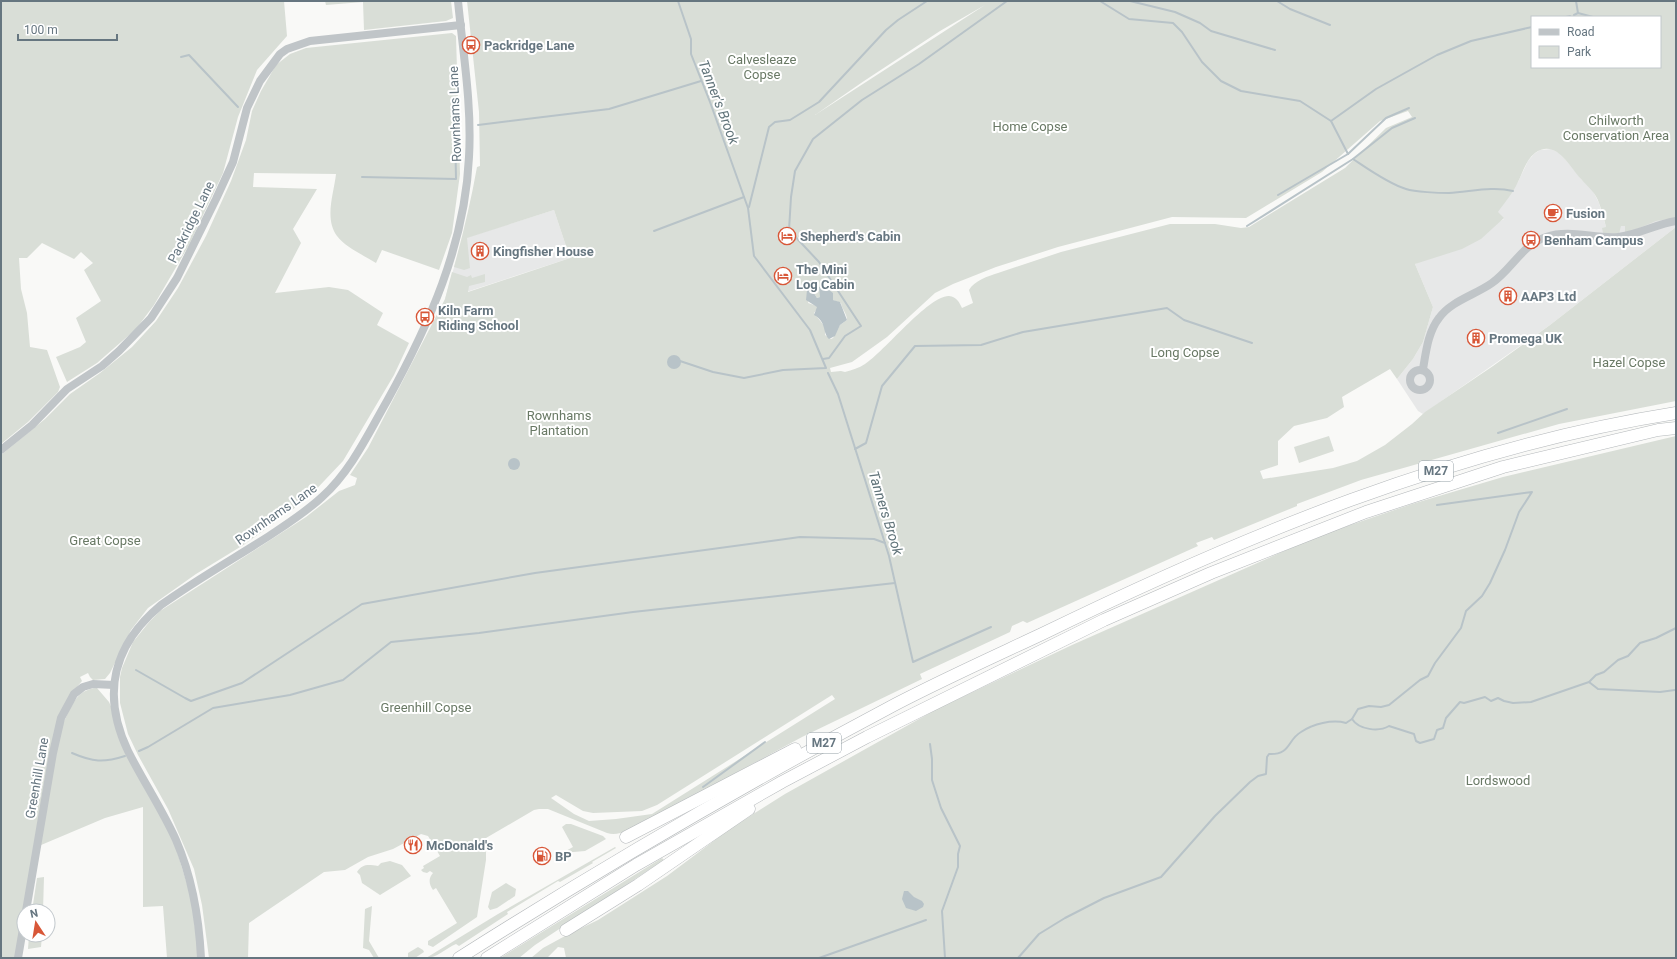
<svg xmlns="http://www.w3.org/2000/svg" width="1677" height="959" font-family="Roboto,sans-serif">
<rect width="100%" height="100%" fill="#f9f9f7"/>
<!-- built -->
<g fill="#e7e8e8">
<polygon points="1551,149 1561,154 1582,180 1592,189 1599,203 1606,227 1676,218 1676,227 1550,325 1423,414 1418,411 1397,379 1413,359 1423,342 1433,307 1415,264 1504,219 1497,212 1518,182 1528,161 1534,154 1540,150"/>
<polygon points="554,210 570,258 445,299 462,239"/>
</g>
<!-- green -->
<g fill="#d9ded7" fill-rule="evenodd">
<polygon points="1,1 284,1 287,36 257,70 238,117 223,173 189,245 154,305 136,329 97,363 67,382 56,357 80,347 86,342 76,318 101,301 84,270 93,263 81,252 74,259 42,243 27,258 19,258 21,289 27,313 30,347 47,350 60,387 58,392 28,422 1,444"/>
<polygon points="325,1 451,1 453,18 446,21 364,30 363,2 326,5"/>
<path d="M467 1H1676V218L1656 221 1632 231 1625 232V226H1621L1619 234 1603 233 1602 228 1606 227C1604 219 1602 211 1599 203 1596 193 1588 187 1581 179 1569 166 1556 138 1535 153 1526 160 1523 172 1518 182 1513 193 1505 202 1498 212L1504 218 1481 239 1462 249 1415 264 1433 307 1423 342 1413 359 1397 379 1390 369 1342 397 1344 407 1327 418 1294 426 1278 441V465L1260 471 1263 479 1333 468 1357 461 1385 445 1412 424 1425 412 1493 366 1550 325 1676 227V401L1559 424 1361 480 1297 504V506L1214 540 1212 537 1196 543 1198 546 1027 623 1023 621 1012 626 1010 632 920 674 922 679 802 737 640 825C630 829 618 837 607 833L548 809H539L534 810 486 838V860L477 917 433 947 428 945V941L457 923 436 888 433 890C429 884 428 879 433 873L430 871 427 873 423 872 421 870 424 868 423 866 440 856 428 836 421 834 393 849 368 857 345 870 324 872 249 923 248 958H209L202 905 194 869 168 809 138 755 128 734 120 703V677L122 668 133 642 150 621 160 611 306 517 339 491 355 485 357 478 350 475 368 448 445 299 452 272 467 277 471 275 472 278 485 274V282L469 286 468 292 570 258 554 210 467 238 470 268 464 270 454 267C463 234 471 201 477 167L480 166 479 112ZM985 5 815 115 864 81 940 31ZM1532 17H1660V67H1532ZM1408 111 1412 117 1386 128 1345 168 1249 227 1241 228 1215 224H1170L1061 252 998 273C988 276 974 281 969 290L973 303 962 308C959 302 957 297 949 296 929 295 884 352 865 364 859 368 852 370 845 372L841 371 831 372 830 368 852 362 887 337 935 293 953 284 996 267 1058 247 1172 217 1246 218 1322 172 1380 121ZM812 290 817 298 820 297V294L832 295 833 300 841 303C842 310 847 313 847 320L840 325 833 338 831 339 825 335V327L814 313 818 308 817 306 808 303ZM832 695 835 699 652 814 616 819 589 821 574 814 551 798 556 795 583 811 593 813 642 811 657 805Z"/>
<path d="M452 33 456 36 460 174 452 233 439 270 382 250 376 263C365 256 345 247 337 236 324 219 334 193 336 174L254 173 253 187 317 189 293 229 301 243 275 293 329 287 348 290 383 313 377 325 409 343 394 375 343 461 307 499 245 544 196 574 148 608 131 630 110 673 105 679 93 680 90 677 88 673 80 677 82 681 71 694 64 722C71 706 77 689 97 688L109 702 175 845 191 897 199 958H167L163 906 143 907V807L105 818 34 848 15 958H1V455L45 419 70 394 100 373 132 347 156 321 178 288 206 236 231 181 246 140 252 111 261 91 276 65 290 54 306 48Z"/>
<polygon points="1329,436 1334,451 1299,463 1294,447"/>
<polygon points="1676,436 1676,958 566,958 564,948 558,947 547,958 531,958 543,948 565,936 598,920 667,876 731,828 785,794 937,709 1072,645 1318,536 1412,504 1503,477"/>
<polygon points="566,824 571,824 603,836 606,839 585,851 562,853 573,847 562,827"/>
<path d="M615 847 616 848 592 862 593 863 560 882 558 881 507 912 508 914 459 946 456 944C446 948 437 958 426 958L498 914Z"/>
<polygon points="662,858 664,860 535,945 519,958 500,958"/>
<path d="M390 861 402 865 411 876 380 895 362 883 360 875 357 872C363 863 369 865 378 866L381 863Z"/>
<polygon points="44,877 43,911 32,911 37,878"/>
<polygon points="506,883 516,889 515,896 497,908 490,910 488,907 492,892"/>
<polygon points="372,906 369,941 379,958 374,958 369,950 363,948 365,909"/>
<polygon points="29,935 42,935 41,947 28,949"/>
<polygon points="418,947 423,950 424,952 415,958 408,958 408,953"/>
</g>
<!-- water -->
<g fill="#b8c3c8">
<path d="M824 286 833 293V300L840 302 847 320 840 325 835 336 829 339C822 332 827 322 814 315L817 307 806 300 807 290H812L817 298 820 297 819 287Z"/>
<circle cx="674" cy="362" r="7"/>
<circle cx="514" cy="464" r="6"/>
<polygon points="904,891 908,891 914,897 922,901 924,904 923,907 916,911 906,908 902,899"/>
</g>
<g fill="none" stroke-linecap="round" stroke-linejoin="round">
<!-- stream -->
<g stroke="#b8c3c8" stroke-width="2">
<polyline points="678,1 691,39 691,54 710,102 748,208 754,256 810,330 826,368 783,370 744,378 713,372 680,361"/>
<polyline points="1100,1 1129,19 1173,23 1182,32 1202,62 1221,81 1241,91 1300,101 1331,121 1348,154"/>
<polyline points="1130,1 1175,12 1200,23 1211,31 1275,50"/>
<polyline points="1277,1 1290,9 1330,25"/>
<polyline points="1576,1 1578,13"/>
<polyline points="1574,15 1578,13 1593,17"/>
<polyline points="1566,17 1570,16"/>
<polyline points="181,57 189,55 238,107"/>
<polyline points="1331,121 1376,89 1437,55 1471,41 1532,27"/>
<polyline points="478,125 609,109 701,81"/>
<path d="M1353 159C1368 169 1389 184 1406 189 1415 192 1439 193 1449 193 1470 192 1492 186 1513 191"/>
<polyline points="362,177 456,179 455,128 459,127"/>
<polyline points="1278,195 1348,154 1386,118 1409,108"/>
<polyline points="749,207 769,127 775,122 790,120 819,102 886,30 898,20 927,1"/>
<polyline points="1247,226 1353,159 1392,128 1415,118"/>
<polyline points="654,231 744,197"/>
<polyline points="823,359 829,358 845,336 861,326 819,262 789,230 791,197 795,171 813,139 862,100 919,64 1007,1"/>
<polyline points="828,373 838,394 889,556 913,662 991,627"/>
<polyline points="1498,433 1567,409"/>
<polyline points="855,449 866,443 882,386 915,346 981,345 1023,332 1167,308 1184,320 1252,343"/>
<polyline points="136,670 185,698 191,701 242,683 362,604 535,573 800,537 874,539 885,543"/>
<polyline points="1589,682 1598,689 1660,692 1675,690"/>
<path d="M1352 719C1359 730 1379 732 1389 726L1414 734 1416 741 1420 743 1434 739 1437 730 1443 728 1446 718 1460 702 1464 703 1485 697 1491 701 1498 698 1504 701 1513 703 1531 702 1589 682 1596 675 1604 672 1618 660 1628 656 1640 643 1656 638 1676 628"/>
<polyline points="930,744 932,759 932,780 941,808 960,846 958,854 958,867 942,911 945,958"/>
<polyline points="139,751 148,747 213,708 290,695 343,680 391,642 479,633 633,612 895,583"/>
<path d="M72 753C93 762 103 763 125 756"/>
<polyline points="703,787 765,742"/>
<polyline points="819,958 926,920"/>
<path d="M1018 958 1039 934 1065 918 1104 898 1161 877 1215 816 1250 782 1258 776 1266 774 1267 757 1269 754C1291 755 1287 740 1301 732 1313 724 1332 719 1346 723L1352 719 1358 709 1369 706 1381 707 1389 705 1420 680 1428 676 1435 663 1461 628 1466 611 1482 596 1490 583 1505 550 1519 512 1532 492 1437 505"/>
</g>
<defs>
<g id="highway">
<polyline points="626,837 795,749"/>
<polyline points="566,930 638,885 749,809"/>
<path d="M459 958C601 868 747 783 896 704 944 679 993 657 1042 634 1243 536 1454 448 1676 413"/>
<polyline points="487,958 636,865 782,782 867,737 1104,620 1211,573 1366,512 1503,467 1658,430 1676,428"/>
</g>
</defs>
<!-- highway casing -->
<use href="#highway" stroke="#b4b8bb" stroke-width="13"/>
<!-- minor -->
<g stroke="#c0c5c8" stroke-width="8">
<path d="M1423 369C1426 352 1428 332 1439 318 1451 301 1475 295 1492 283 1512 269 1522 245 1546 237 1570 229 1594 239 1618 237 1638 235 1656 224 1676 221"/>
<circle cx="1420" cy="380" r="10"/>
<polyline points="1,450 32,425 67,389 102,366 119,351 151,318 177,278 216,199 233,162 247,108 260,81 280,54 287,49 310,41 461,25"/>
<polyline points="26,911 53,753 61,718 74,694 83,687 93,684 114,685"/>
<polyline points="18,958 24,923"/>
<path d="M201 958C199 918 192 877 176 840 162 809 143 781 128 751 101 694 113 645 161 605 196 580 233 559 269 536 287 524 306 512 322 497 351 471 368 434 387 401 429 325 465 245 469 157 472 105 463 53 458 1"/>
</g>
<!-- highway -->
<use href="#highway" stroke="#fff" stroke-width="12"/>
</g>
<!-- icons -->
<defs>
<symbol id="bus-ring" viewBox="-11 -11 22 22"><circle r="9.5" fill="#fff" stroke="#d85738" stroke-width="1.5"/><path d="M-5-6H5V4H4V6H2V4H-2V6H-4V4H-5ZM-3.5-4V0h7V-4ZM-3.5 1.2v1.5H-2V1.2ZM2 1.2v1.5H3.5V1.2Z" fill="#d85738"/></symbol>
<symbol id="cafe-ring" viewBox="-11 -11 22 22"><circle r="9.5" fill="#fff" stroke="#d85738" stroke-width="1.5"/><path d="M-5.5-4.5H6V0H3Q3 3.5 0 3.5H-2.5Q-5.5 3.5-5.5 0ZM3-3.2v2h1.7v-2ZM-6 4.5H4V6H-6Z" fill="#d85738"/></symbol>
<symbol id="hotel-ring" viewBox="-11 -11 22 22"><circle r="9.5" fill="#fff" stroke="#d85738" stroke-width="1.5"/><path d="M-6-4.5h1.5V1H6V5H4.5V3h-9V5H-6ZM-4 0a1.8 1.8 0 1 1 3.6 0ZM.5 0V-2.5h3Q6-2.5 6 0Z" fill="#d85738"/></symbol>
<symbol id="building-ring" viewBox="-11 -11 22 22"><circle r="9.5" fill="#fff" stroke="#d85738" stroke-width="1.5"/><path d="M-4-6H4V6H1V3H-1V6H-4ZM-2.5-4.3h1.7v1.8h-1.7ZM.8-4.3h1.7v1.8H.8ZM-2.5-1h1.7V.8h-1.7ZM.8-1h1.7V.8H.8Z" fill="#d85738"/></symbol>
<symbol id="restaurant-ring" viewBox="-11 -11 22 22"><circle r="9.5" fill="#fff" stroke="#d85738" stroke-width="1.5"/><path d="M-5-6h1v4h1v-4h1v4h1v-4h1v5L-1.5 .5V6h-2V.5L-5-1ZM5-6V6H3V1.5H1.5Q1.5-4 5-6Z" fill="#d85738"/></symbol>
<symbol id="fuel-ring" viewBox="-11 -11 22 22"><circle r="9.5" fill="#fff" stroke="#d85738" stroke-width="1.5"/><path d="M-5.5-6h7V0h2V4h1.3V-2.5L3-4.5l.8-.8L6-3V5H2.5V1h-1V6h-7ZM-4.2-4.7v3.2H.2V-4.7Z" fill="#d85738"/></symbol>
</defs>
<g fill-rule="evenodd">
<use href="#bus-ring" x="461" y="35" width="20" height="20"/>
<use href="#cafe-ring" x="1543" y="203" width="20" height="20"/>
<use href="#hotel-ring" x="777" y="226" width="20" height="20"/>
<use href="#bus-ring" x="1521" y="230" width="20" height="20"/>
<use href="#building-ring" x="470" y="241" width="20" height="20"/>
<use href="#hotel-ring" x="773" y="266" width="20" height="20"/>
<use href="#building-ring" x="1498" y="286" width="20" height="20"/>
<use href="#bus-ring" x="415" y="307" width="20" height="20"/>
<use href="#building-ring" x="1466" y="328" width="20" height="20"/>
<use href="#restaurant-ring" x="403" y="835" width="20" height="20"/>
<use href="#fuel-ring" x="532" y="846" width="20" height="20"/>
</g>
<g text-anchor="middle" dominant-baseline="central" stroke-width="4" stroke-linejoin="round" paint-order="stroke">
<!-- shield labels -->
<g fill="#fff" stroke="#949fa6" stroke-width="1">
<rect x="1419" y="461" width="34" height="20" rx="3"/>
<rect x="807" y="733" width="34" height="20" rx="3"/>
</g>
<g font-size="12" font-weight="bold" fill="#667680">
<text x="1436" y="471">M27</text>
<text x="824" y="743">M27</text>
</g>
<!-- poi labels -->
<g font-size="13" font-weight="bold" fill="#667680" stroke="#fff" text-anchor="start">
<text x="484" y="45">Packridge Lane</text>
<text x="1566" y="213">Fusion</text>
<text x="800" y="236">Shepherd's Cabin</text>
<text x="1544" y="240">Benham Campus</text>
<text x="493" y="251">Kingfisher House</text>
<text x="796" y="269">The Mini<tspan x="796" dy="15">Log Cabin</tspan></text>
<text x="1521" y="296">AAP3 Ltd</text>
<text x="438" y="310">Kiln Farm<tspan x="438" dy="15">Riding School</tspan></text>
<text x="1489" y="338">Promega UK</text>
<text x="426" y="845">McDonald's</text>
<text x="555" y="856">BP</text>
</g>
<!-- park labels -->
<g font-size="13" fill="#697965" stroke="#fff">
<text x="762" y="59">Calvesleaze<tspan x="762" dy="15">Copse</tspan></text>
<text x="1616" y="120">Chilworth<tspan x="1616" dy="15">Conservation Area</tspan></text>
<text x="1030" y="126">Home Copse</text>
<text x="1185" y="352">Long Copse</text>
<text x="1629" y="362">Hazel Copse</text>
<text x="559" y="415">Rownhams<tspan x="559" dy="15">Plantation</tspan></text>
<text x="105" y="540">Great Copse</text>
<text x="426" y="707">Greenhill Copse</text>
<text x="1498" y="780">Lordswood</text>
</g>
<!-- street labels -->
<g font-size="13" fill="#667680" stroke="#fff">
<text transform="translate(455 114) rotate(-92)">Rownhams Lane</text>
<text transform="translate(191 222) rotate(-64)">Packridge Lane</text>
<text transform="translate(276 514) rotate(-35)">Rownhams Lane</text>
<text transform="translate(37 778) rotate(-80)">Greenhill Lane</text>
</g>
<!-- water labels -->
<g font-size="14" font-style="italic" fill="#61747a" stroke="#fff">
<text transform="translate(719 102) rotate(69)">Tanner's Brook</text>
<text transform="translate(886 513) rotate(73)">Tanners Brook</text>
</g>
</g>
<!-- border -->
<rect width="1677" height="959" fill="none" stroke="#667680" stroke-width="4"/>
<!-- legend -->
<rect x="1531" y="16" width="130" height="52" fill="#ffffff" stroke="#c2c8cc"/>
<rect x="1539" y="29" width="20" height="6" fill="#c0c5c8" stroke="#c2c8cc"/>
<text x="1567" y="36" font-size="12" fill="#667680">Road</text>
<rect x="1539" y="46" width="20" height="12" fill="#d9ded7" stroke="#c2c8cc"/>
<text x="1567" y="56" font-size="12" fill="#667680">Park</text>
<!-- north arrow -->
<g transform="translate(36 923) rotate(348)"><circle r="19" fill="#ffffff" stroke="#c2c8cc"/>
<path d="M0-3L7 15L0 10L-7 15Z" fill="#d85738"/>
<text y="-6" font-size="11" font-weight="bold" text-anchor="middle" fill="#667680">N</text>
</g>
<!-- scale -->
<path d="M18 34v6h99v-6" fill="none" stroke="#667680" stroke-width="2"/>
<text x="24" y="34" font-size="12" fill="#667680" stroke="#ffffff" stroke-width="3" paint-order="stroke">100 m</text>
</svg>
